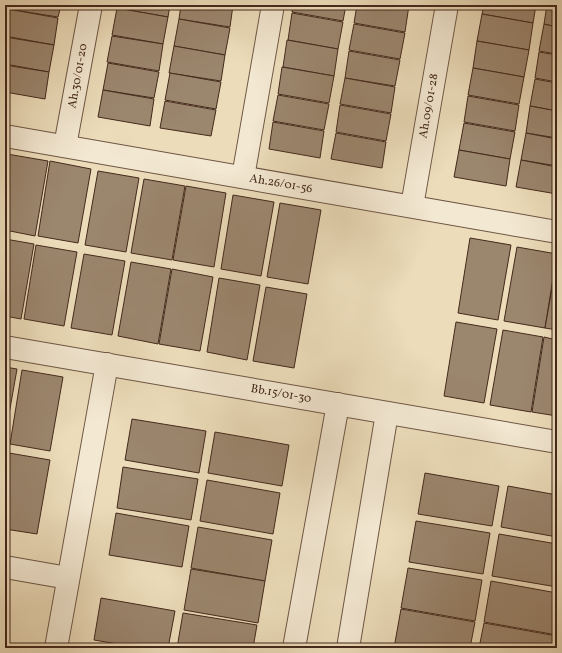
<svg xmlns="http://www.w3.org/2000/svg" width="562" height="653" font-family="Vollkorn,serif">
<rect width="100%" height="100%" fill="#ecdcba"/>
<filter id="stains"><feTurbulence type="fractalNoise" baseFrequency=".005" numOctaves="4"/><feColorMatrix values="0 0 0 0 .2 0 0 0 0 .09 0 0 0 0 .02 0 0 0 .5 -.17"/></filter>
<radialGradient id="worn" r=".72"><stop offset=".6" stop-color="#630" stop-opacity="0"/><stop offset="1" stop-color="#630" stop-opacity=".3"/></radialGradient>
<!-- building -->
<g fill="#9b866e" stroke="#44291c">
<polygon points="8,5 61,5 58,17 8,9"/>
<polygon points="117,5 170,5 168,17 117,8"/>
<polygon points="181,5 233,5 230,27 179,19"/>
<polygon points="293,5 346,5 343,21 292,12"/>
<polygon points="357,5 409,5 405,32 354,23"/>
<polygon points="484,5 536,5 533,23 482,14"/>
<polygon points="547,5 557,5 557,27 544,24"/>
<polygon points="117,8 168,17 163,44 112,35"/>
<polygon points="8,9 58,18 54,45 5,36 5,24"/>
<polygon points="292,13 343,22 338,49 288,40"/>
<polygon points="482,14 533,23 529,50 477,41"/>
<polygon points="179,19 230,28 225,55 174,46"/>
<polygon points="354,24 405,33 400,59 349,50"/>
<polygon points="544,24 557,27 557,54 539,51"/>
<polygon points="112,36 163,44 159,71 107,62"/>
<polygon points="5,37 54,45 49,72 5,64"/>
<polygon points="287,40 338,49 334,76 283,67"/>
<polygon points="477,41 529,50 524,77 473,68"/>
<polygon points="174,46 225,55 221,81 169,73"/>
<polygon points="349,51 400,60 395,86 345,78"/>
<polygon points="539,52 557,55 557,82 535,78"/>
<polygon points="108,63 159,72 154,98 103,90"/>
<polygon points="5,65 49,72 45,99 5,92"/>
<polygon points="282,67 334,76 329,103 278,94"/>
<polygon points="473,68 524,77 519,104 468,95"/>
<polygon points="170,73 221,82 216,109 165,100"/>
<polygon points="345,78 395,87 391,113 340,104"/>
<polygon points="535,79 557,83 557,111 530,106"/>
<polygon points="103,90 154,99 150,126 98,117"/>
<polygon points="278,95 329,104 324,130 273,121"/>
<polygon points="468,96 519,105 515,131 464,122"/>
<polygon points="165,101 216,110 211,136 160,128"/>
<polygon points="340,105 391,114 386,141 336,132"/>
<polygon points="530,106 557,111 557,138 526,133"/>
<polygon points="273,122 324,131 320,158 269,149"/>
<polygon points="464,123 515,132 510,159 459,150"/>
<polygon points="336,133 386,142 382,168 331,159"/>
<polygon points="526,133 557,139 557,166 521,160"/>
<polygon points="459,150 510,159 506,186 454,177"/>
<polygon points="7,154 48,161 35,236 5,230 5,166"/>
<polygon points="521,160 557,167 557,194 516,187"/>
<polygon points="50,161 91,169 78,243 38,236"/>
<polygon points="98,171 139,178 126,252 85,245"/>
<polygon points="144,179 185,186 172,260 131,253"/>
<polygon points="186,186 226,193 214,267 173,260"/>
<polygon points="233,195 274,202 261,276 221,269"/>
<polygon points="280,203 321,210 308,284 267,277"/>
<polygon points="470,238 511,245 498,320 458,313"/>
<polygon points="5,239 34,244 21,319 5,316"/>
<polygon points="36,245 77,252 64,326 24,319"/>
<polygon points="517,247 557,254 545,328 504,321"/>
<polygon points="84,254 125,261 112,335 71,328"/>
<polygon points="557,260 557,330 545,328"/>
<polygon points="131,262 171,269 158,344 118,336"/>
<polygon points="172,269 213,277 200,351 159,344"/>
<polygon points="219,278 260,285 247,360 207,352"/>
<polygon points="266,287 307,294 294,368 253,361"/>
<polygon points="456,322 497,329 484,403 444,396"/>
<polygon points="503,330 543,337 531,412 490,405"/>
<polygon points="544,337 557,340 557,416 532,412"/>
<polygon points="5,367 17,369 5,437"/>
<polygon points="22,370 63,377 50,451 10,444"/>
<polygon points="132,419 206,431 199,473 125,460"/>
<polygon points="215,432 289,445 282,486 208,473"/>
<polygon points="9,453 50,460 37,534 5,529 5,475"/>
<polygon points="123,467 198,479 191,520 117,508"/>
<polygon points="425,473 499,486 492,526 418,514"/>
<polygon points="207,480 280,493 273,534 200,521"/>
<polygon points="508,486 557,495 557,537 501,527"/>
<polygon points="116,513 189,526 182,567 109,555"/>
<polygon points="416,521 490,533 483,574 409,562"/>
<polygon points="198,527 272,540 265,581 191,568"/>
<polygon points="499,534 557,544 557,587 492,576"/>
<polygon points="408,568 482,580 475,621 401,608"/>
<polygon points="191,569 265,581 258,623 184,610"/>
<polygon points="491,581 557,593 557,635 484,622"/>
<polygon points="101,598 175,611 168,648 141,648 94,640"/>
<polygon points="401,609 475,622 470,648 394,648"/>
<polygon points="183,613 257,625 253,648 177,648"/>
<polygon points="484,623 557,636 555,648 479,648"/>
<polygon points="92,645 108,648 92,648"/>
</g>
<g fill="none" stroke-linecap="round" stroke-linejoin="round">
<defs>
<g id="street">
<polyline points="5,136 557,232"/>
<polyline points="65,146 91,5"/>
<polyline points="243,177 273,5"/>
<polyline points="412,206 447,5"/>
<polyline points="5,347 557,442"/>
<polyline points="5,567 68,578"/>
<polyline points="56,648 107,364"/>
<polyline points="294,648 338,404"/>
<polyline points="348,648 387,413"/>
</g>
</defs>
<!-- street casing -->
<use href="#street" stroke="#6e5644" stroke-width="24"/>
<!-- street -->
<use href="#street" stroke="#f3e8d2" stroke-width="22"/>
</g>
<g text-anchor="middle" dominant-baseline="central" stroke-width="4" stroke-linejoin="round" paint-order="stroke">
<!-- street labels -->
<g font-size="12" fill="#44291c" stroke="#f3e8d2">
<text transform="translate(78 76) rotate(-80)">Ah.30/01-20</text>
<text transform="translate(429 106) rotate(-80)">Ah.09/01-28</text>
<text transform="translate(281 184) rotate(10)">Ah.26/01-56</text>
<text transform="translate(281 394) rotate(10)">Bb.15/01-30</text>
</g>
</g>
<!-- margin -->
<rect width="562" height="653" fill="none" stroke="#ecdcba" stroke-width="20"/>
<rect x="6" y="6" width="550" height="641" fill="none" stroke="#44291c" stroke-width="2"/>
<rect x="10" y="10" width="542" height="633" fill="none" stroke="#44291c"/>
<rect width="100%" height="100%" filter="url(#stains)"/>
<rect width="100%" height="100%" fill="url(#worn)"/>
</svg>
